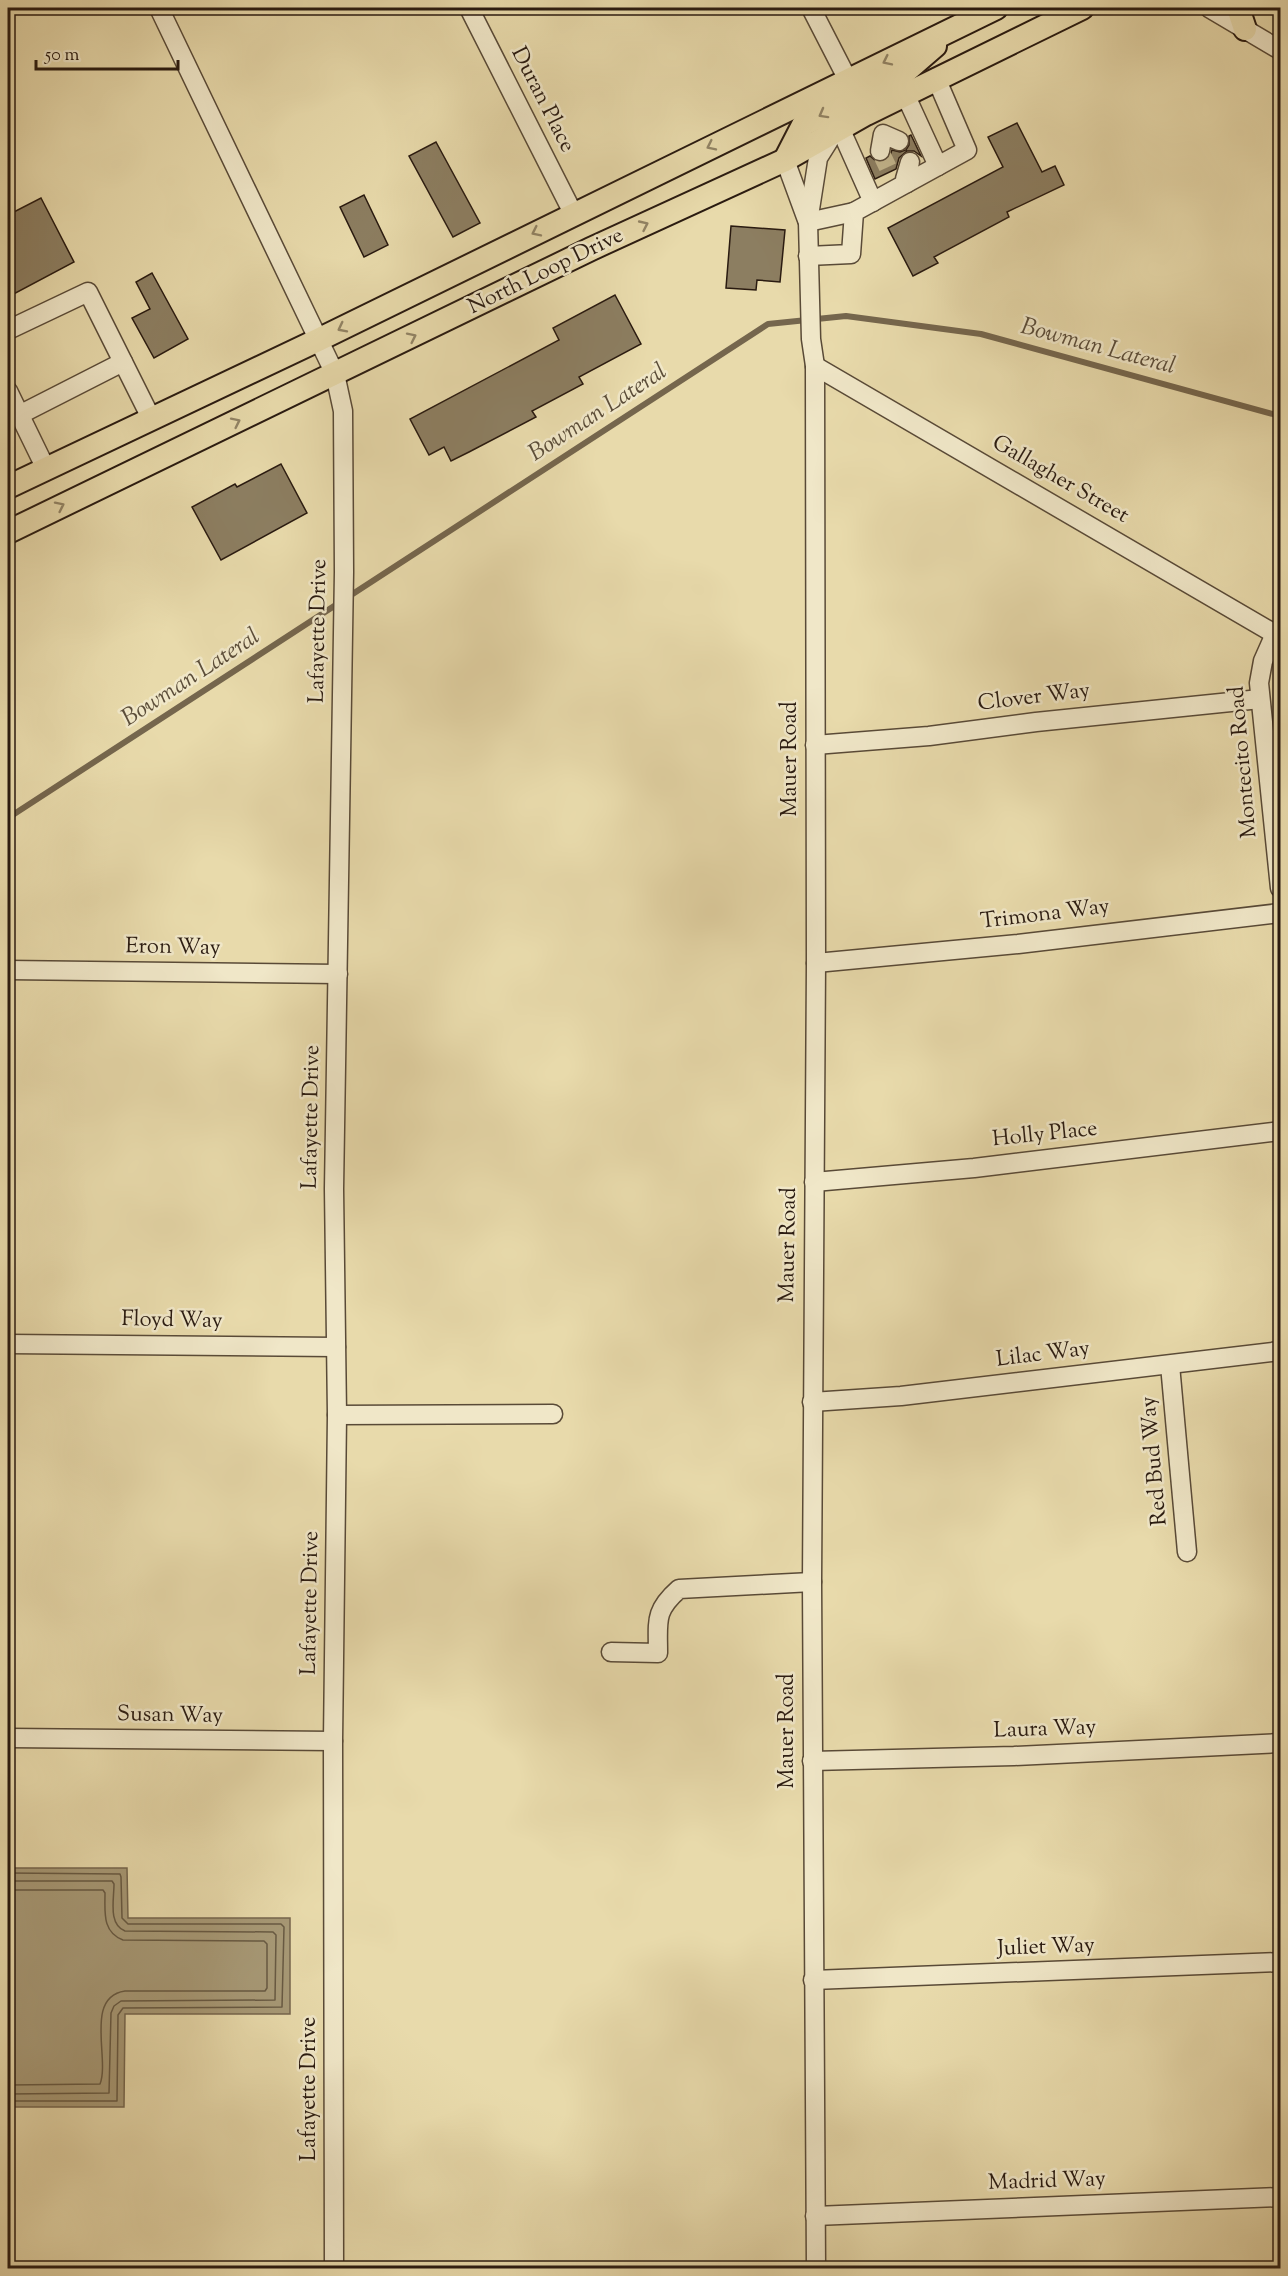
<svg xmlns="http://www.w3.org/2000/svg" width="1288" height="2276" font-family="'Sorts Mill Goudy',serif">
<rect width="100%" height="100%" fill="#e8daab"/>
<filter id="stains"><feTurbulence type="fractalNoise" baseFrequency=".00333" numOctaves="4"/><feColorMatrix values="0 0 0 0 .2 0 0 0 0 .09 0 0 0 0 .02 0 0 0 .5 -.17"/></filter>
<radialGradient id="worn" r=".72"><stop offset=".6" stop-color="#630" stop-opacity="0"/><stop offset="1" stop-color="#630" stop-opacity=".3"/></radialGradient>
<!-- water -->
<polygon fill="#a79976" stroke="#75664d" stroke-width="1.5" points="8,1868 127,1868 128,1918 290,1918 290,2014 125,2014 124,2107 8,2107"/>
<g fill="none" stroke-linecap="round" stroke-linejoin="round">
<!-- shore -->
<g stroke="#685a43" stroke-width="1.5">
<polyline points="8,1873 120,1874 121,1877 122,1918 128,1924 281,1924 284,1927 282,2007 123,2008 118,2015 117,2101 8,2101"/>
<path d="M8 1881H112L114 1884C114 1900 108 1924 125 1931L273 1932 276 1935 275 2000 121 2001 114 2006 111 2013 109 2093 8 2094"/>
<path d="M8 1890H103L105 1893C105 1912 102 1932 123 1940L264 1941 267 1944V1988L265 1991H125C84 1997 110 2059 100 2084L8 2085"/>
</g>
<!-- stream -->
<polyline stroke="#75664d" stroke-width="6" points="8,818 768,324 846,316 981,334 1280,416"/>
</g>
<!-- building -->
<g fill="#8c7e61" stroke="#291a10" stroke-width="1.5">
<polygon points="1017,123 1042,172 1055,166 1064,185 1007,212 1009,217 934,257 938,263 913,276 888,228 1003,167 988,137"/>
<polygon points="911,135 921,156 914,151 907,151 899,158 896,169 875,179 866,158 870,156 877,162 884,161 889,158 892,150 900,152 906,150 909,145 909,136"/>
<polygon points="436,142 480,223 453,237 409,156"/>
<polygon points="364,195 388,245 364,257 340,207"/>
<polygon points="41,198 74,262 8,297 8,215"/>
<polygon points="731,226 785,230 780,282 757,280 756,290 726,288"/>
<polygon points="152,273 188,339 154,358 132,318 150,309 136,282"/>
<polygon points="615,295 641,344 579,377 583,384 532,411 536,417 469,452 451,461 444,447 429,455 410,419 559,340 553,328"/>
<polygon points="281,464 307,513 221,560 192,507 235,484 237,487"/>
</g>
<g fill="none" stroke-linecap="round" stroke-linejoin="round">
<!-- minor-tunnel -->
<polyline stroke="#c2b48c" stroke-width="18" stroke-dasharray="18 9" stroke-linecap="butt" points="880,151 890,172"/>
<defs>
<g id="minor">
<polyline points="159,8 335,374 343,411 344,572 334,1189 337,1415 333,1741 334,2268"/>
<polyline points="469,8 573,213"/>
<polyline points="811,8 848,80"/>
<polyline points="1209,8 1280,50"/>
<polyline points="905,94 938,166"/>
<polyline points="840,128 873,202"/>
<polyline points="880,151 883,134 899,141"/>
<polyline points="785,160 807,220"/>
<polyline points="907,183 905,179 910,162"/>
<polyline points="808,222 854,212"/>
<polyline points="808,256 851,254 854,212 967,150 936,78"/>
<polyline points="8,330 88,292 151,418"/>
<polyline points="815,366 1280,637"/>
<polyline points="8,391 46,469"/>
<polyline points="19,415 123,362"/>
<polyline points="1275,634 1263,661 1259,683 1280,888"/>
<polyline points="815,745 929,736 1036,722 1260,699"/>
<polyline points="816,963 1018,944 1280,913"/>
<polyline points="8,970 338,974"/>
<polyline points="814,1182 974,1168 1280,1131"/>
<polyline points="8,1344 336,1347"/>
<polyline points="1170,1365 1187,1552"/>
<polyline points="812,1402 901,1396 1280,1351"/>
<polyline points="337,1415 553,1414"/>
<path d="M611 1652 658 1653C658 1621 654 1611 679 1589L812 1582"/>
<polyline points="8,1738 333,1741"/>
<polyline points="812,1761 1014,1756 1280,1743"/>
<polyline points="813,1980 1280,1962"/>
<polyline points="815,2216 1280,2197"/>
<polyline points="816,2268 812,1582 816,963 815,366 811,339 808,222 818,158 835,131"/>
</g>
<g id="major">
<polyline points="1238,8 1245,29"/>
<polyline points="785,160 803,125 905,72 935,46"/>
<polyline points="8,487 318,340 996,8"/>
<polyline points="8,532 591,249 785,160 866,114 1082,8"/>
</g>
</defs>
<!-- minor casing -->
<use href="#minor" stroke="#594a37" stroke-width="21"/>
<!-- major casing -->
<use href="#major" stroke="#291a10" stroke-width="26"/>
<!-- minor -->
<use href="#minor" stroke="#f0e7c8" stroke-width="18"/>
<!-- major -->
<use href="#major" stroke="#e8daab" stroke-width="22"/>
</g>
<!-- one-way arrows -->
<defs><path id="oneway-chevron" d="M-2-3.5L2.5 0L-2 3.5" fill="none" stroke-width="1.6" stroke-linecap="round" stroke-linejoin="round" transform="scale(1.5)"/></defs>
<g stroke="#928465">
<use href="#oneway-chevron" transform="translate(887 61) rotate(154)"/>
<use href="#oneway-chevron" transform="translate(823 114) rotate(151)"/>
<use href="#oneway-chevron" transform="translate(711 146) rotate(154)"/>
<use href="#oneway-chevron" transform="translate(644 225) rotate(-25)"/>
<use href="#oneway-chevron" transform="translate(536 232) rotate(154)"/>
<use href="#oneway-chevron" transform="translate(342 328) rotate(153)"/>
<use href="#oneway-chevron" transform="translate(412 337) rotate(-26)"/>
<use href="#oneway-chevron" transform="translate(236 422) rotate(-26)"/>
<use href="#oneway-chevron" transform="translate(60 506) rotate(-26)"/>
</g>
<g text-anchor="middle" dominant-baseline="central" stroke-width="5" stroke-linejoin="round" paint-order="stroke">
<!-- street labels -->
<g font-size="22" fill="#291a10" stroke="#f0e7c8">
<text transform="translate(542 100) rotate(63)">Duran Place</text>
<text transform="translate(546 272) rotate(-26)">North Loop Drive</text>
<text transform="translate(1060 480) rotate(30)">Gallagher Street</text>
<text transform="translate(319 631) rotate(-89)">Lafayette Drive</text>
<text transform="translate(1034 698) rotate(-7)">Clover Way</text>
<text transform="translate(791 759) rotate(-90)">Mauer Road</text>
<text transform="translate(1244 762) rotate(-95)">Montecito Road</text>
<text transform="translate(1045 915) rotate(-7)">Trimona Way</text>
<text transform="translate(173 948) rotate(1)">Eron Way</text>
<text transform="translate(312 1117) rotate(-89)">Lafayette Drive</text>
<text transform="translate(1045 1135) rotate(-6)">Holly Place</text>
<text transform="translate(789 1245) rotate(-89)">Mauer Road</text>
<text transform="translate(172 1321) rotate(1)">Floyd Way</text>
<text transform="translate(1043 1355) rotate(-7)">Lilac Way</text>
<text transform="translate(1155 1461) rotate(-95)">Red Bud Way</text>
<text transform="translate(311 1603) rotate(-89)">Lafayette Drive</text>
<text transform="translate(170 1716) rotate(1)">Susan Way</text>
<text transform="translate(1045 1730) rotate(-2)">Laura Way</text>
<text transform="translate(788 1731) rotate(-90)">Mauer Road</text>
<text transform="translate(1046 1948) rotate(-2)">Juliet Way</text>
<text transform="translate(310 2089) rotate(-90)">Lafayette Drive</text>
<text transform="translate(1047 2182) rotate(-2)">Madrid Way</text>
</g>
<!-- water labels -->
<g font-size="24" font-style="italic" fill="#5b4d39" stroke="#f0e7c8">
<text transform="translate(1098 347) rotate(15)">Bowman Lateral</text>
<text transform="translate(598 413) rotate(-33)">Bowman Lateral</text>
<text transform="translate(191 678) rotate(-33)">Bowman Lateral</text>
</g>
</g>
<!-- margin -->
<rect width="1288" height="2276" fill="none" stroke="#e8daab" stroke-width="30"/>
<rect x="9" y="9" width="1270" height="2258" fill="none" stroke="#291a10" stroke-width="3"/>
<rect x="15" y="15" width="1258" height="2246" fill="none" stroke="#291a10" stroke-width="1.5"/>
<!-- scale -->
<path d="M36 60v9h142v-9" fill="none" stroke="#291a10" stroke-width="3"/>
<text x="45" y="60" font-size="18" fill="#291a10" stroke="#f0e7c8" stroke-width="4.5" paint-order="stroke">50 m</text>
<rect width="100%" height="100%" filter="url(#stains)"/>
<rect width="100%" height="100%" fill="url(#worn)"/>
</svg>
